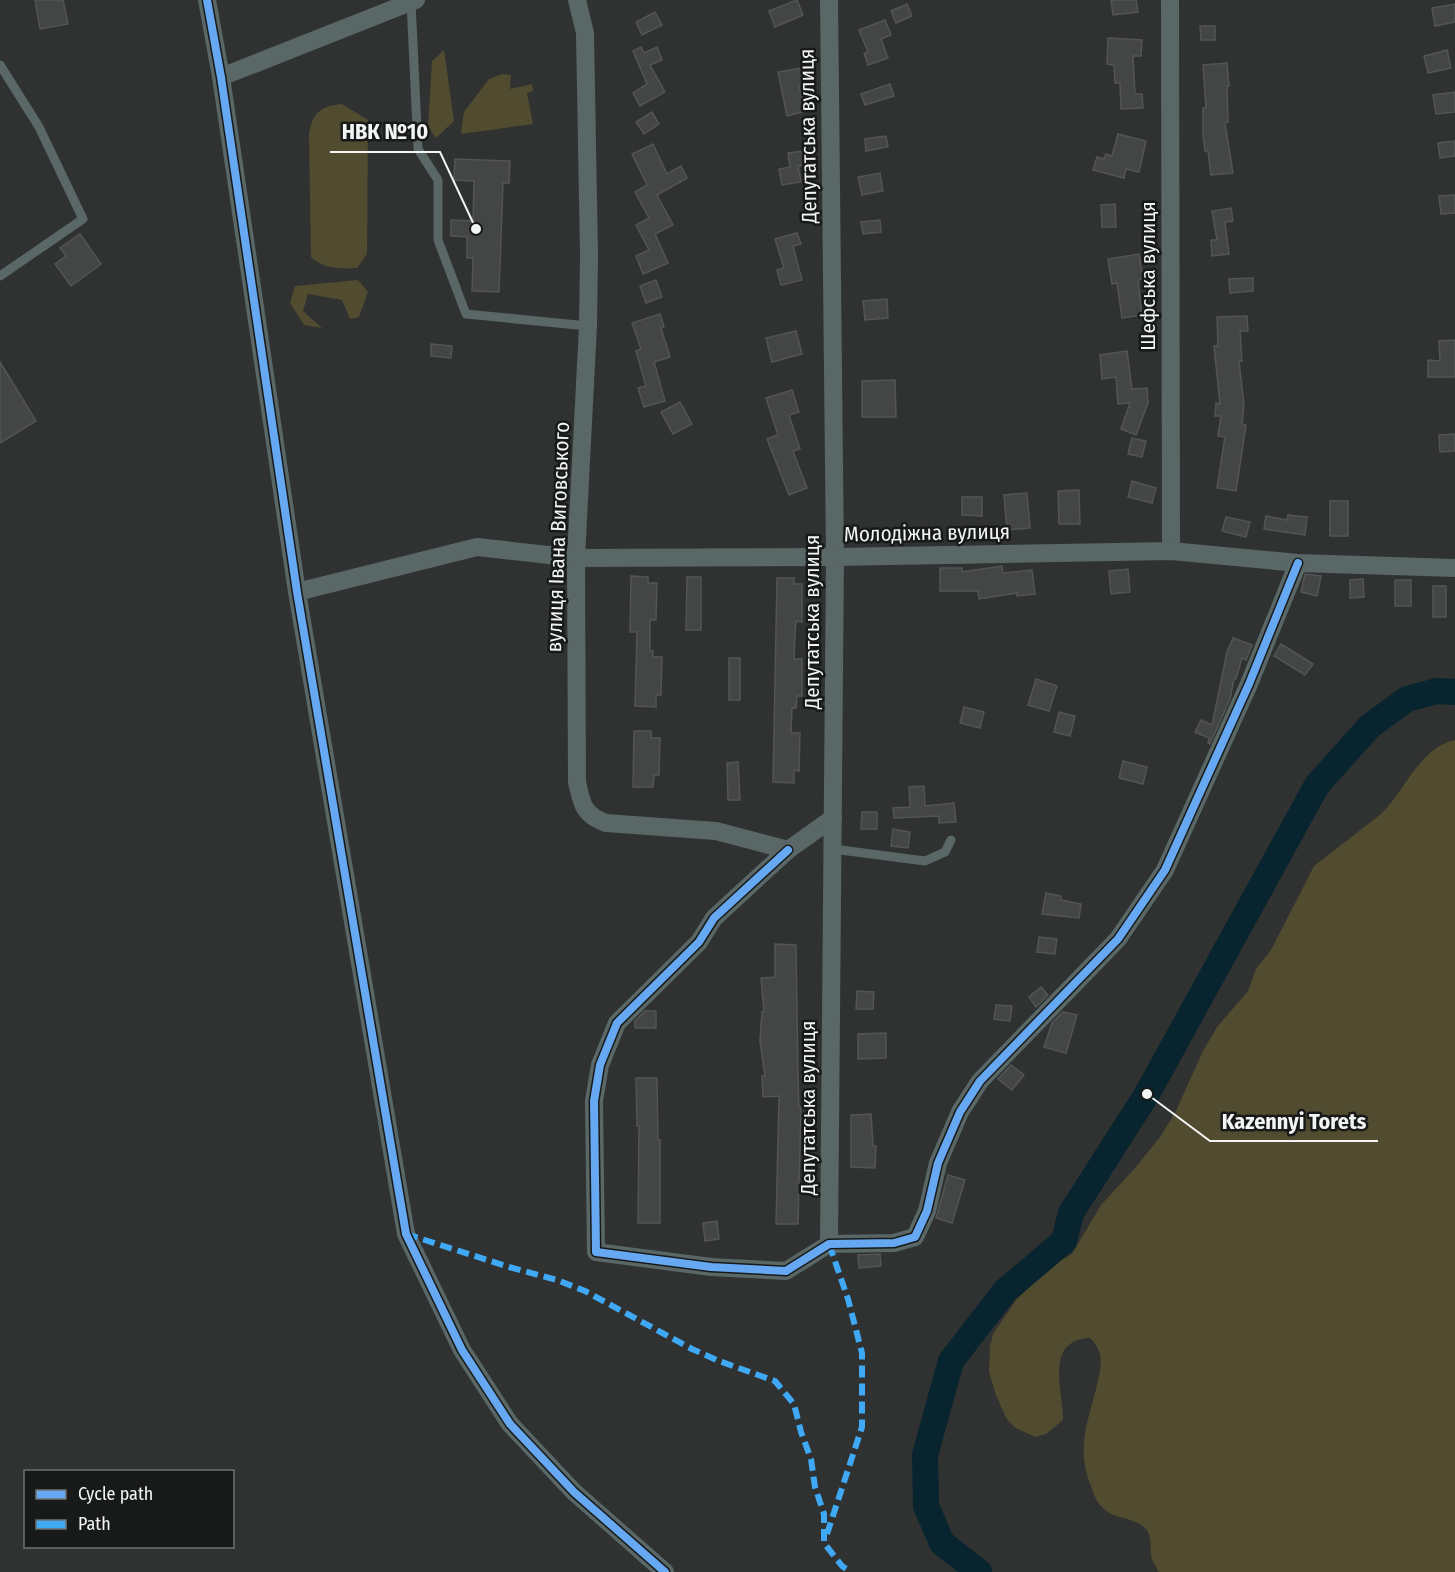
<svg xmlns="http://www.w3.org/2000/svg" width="1455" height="1572" font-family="'Fira Sans Condensed',sans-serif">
<rect width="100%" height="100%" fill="#2f3231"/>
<!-- green -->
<g fill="#514b2f">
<polygon points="444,50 454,121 436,138 428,126 432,61"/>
<polygon points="502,74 511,75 510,89 532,84 533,91 527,93 533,124 461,134 464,112 489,79"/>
<path d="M342 104 368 120 367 254 357 268C340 269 324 269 311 257L309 136C311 114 320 106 342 104Z"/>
<polygon points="358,280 368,292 359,317 350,319 342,300 308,294 303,311 322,328 304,325 290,303 295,286"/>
<path d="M1455 740V1572H1159C1156 1567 1152 1561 1151 1556 1150 1547 1152 1536 1146 1529 1135 1517 1117 1520 1105 1510 1097 1503 1094 1496 1091 1486 1073 1442 1093 1413 1100 1370 1102 1356 1100 1348 1090 1338 1044 1340 1063 1390 1063 1420L1046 1434 1035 1437 1014 1427 1006 1418 996 1395 989 1372 990 1346 993 1334 1016 1300 1051 1266 1072 1254 1101 1205 1135 1168 1160 1137 1175 1113 1203 1051 1217 1027 1248 991 1256 969 1271 950 1314 866 1381 814C1405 791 1419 748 1455 740Z"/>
</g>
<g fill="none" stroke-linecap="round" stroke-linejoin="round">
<!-- river -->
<polyline stroke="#08242f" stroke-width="26" points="979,1572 942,1543 926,1506 925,1455 951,1361 1005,1291 1064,1241 1071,1213 1147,1094 1317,785 1370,726 1407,699 1437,691 1455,692"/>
</g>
<!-- building -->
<g fill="#444645" stroke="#535554" stroke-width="1.5">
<polygon points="35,0 63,0 68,24 40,29"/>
<polygon points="797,0 803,15 775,27 769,11"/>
<polygon points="1111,0 1136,0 1138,12 1113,15"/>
<polygon points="907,4 912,16 896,23 891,11"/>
<polygon points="1455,4 1455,22 1435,26 1432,8"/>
<polygon points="655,12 662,25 642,35 636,22"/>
<polygon points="885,20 891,35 881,39 888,58 868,65 864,53 868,52 859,30"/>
<polygon points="1200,26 1215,26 1215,40 1201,40"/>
<polygon points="1108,38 1142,40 1141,56 1133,56 1135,94 1142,94 1143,108 1121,109 1120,83 1115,83 1114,65 1107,64"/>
<polygon points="641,47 644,53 657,47 662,60 650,65 665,92 640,106 633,93 647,84 633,51"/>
<polygon points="1447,50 1451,68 1428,73 1424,56"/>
<polygon points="1227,63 1229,86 1227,86 1228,122 1225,123 1233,173 1211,175 1208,151 1205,151 1203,135 1203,108 1206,108 1203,65"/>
<polygon points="800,68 803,85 799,86 806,111 787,116 778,72"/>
<polygon points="890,84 894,96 865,105 861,94"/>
<polygon points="1455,92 1455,112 1436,114 1433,95"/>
<polygon points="652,112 659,124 644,134 636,122"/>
<polygon points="1118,134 1146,141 1139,172 1126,169 1124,178 1093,170 1097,157 1104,159 1106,154 1112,156"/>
<polygon points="886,136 888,147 866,151 865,139"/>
<polygon points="1455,141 1455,156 1440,158 1438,143"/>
<polygon points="653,144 667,174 681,166 687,178 657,195 673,225 655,234 668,263 643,274 636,256 649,250 636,225 649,218 635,192 647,185 632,154"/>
<polygon points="804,151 806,165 798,166 801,182 782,185 779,169 790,167 788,153"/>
<polygon points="455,159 510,161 509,183 503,183 499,292 472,291 473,258 467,258 467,237 451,236 451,220 473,221 474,181 454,180"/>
<polygon points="880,173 883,191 862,195 858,177"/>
<polygon points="1455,195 1455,213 1441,214 1439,196"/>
<polygon points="1115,204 1116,227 1102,227 1101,205"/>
<polygon points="1231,208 1233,221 1225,222 1229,254 1212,256 1211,240 1217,240 1212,211"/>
<polygon points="880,220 881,232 863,234 861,222"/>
<polygon points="797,233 801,244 793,246 802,280 781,285 777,270 784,268 775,239"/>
<polygon points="80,234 101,264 71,286 55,264 66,256 60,248"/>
<polygon points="1139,254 1143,279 1138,280 1142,315 1122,318 1117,283 1112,284 1108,259"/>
<polygon points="1253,278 1253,291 1230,293 1229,279"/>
<polygon points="656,280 662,297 646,303 640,286"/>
<polygon points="887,299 888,318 865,320 863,301"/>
<polygon points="660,314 664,327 661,328 670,357 654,362 665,401 644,407 638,388 646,386 636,351 641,349 632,323"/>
<polygon points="1247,316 1248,331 1240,331 1242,361 1239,361 1244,405 1242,424 1246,425 1236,491 1217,488 1225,437 1218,436 1221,416 1215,416 1216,403 1220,404 1214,346 1218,346 1217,317"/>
<polygon points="796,331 802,354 772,362 766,338"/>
<polygon points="1455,340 1455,377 1428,377 1428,360 1440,361 1439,341"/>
<polygon points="431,344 452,346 451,358 431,356"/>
<polygon points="1127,351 1132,389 1147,388 1148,403 1136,435 1121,429 1130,403 1118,404 1116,377 1102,379 1100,355"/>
<polygon points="0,362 36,421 0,443"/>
<polygon points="895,380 896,417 862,417 862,381"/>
<polygon points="792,390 799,412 789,415 800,449 793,451 807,488 789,495 767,439 778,435 766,398"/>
<polygon points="680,402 692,424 673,434 661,412"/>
<polygon points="1455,434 1455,451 1440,452 1439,435"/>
<polygon points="1132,438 1146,441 1142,457 1128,454"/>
<polygon points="1132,481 1156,488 1152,503 1128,497"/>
<polygon points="1079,490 1080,524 1059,524 1058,491"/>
<polygon points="1027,493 1030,528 1007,530 1004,495"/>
<polygon points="962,497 982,497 982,516 962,515"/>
<rect x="1330" y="501" width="18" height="35"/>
<polygon points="1288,515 1307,517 1305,535 1264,529 1266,516 1287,520"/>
<polygon points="1226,517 1250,522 1246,537 1222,531"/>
<polygon points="1002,566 1003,573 1032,570 1035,594 1017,596 1017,593 979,599 978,591 940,591 940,568 962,568 962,572"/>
<polygon points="1128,569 1130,592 1111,594 1109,571"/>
<polygon points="1305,574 1321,576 1317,596 1301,592"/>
<polygon points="631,576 648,577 648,583 657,583 656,620 650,620 650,651 653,651 653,657 662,657 661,695 656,695 656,707 635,706 637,632 630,632"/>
<polygon points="687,577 701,577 701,630 686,630"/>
<polygon points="777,578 794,578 794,584 802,584 802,622 796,621 795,633 794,659 802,659 802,696 797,696 796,708 792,708 791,733 800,733 799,771 794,770 794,783 773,782"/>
<polygon points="1363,579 1364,597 1350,598 1350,580"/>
<rect x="1395" y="580" width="16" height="26"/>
<rect x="1433" y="586" width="13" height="31"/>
<polygon points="1233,638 1252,645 1246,660 1242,658 1236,679 1234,679 1230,699 1210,744 1208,743 1209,738 1195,732 1201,720 1212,725 1227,652"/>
<polygon points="1281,644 1313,664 1305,675 1274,656"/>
<rect x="729" y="658" width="11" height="42"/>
<polygon points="1036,679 1057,686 1049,711 1028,705"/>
<polygon points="964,707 984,712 980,728 960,723"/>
<polygon points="1059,712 1075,716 1070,736 1054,732"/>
<polygon points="634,731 651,731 651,738 660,738 659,775 654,775 653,787 633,787"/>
<polygon points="1123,761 1147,767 1143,784 1119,778"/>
<polygon points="738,762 740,800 728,800 727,763"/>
<polygon points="924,786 925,806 954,803 956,822 939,823 939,816 894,818 893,808 910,807 909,787"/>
<polygon points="862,812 877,812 877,829 861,829"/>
<polygon points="893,829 910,832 908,848 891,846"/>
<polygon points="1046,893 1061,896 1061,900 1081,904 1079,918 1042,914"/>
<polygon points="1039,937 1057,939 1055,954 1037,952"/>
<polygon points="775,944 796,945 798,1077 799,1107 801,1107 798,1224 776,1224 779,1096 763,1097 762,1076 765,1076 760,1041 762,1012 764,1012 761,978 775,977"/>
<polygon points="1041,987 1048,995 1036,1007 1029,997"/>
<polygon points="857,991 874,992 873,1009 856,1009"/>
<polygon points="996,1005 1012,1006 1010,1021 994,1019"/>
<polygon points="645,1011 656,1011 656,1028 635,1028 635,1021"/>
<polygon points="1063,1012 1077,1015 1066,1053 1044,1047 1052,1023"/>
<polygon points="886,1033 886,1058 858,1059 858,1034"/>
<polygon points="1011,1065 1024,1075 1012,1090 998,1079"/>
<polygon points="636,1078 657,1078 658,1140 660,1140 660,1223 638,1223 639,1126 637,1126"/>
<polygon points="871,1114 873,1146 876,1146 875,1168 851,1167 851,1115"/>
<polygon points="948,1175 965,1180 952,1223 936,1218"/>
<polygon points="717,1221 719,1239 705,1241 703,1223"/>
<polygon points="880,1254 881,1266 859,1268 858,1255"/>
</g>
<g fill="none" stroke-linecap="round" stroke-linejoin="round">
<!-- service -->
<g stroke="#596766" stroke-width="9">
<polyline points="411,2 418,149 438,180 438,240 466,314 588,326"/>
<polyline points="0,65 39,127 83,219 0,276"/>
<polyline points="833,849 925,861 945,852 951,840"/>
</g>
<!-- minor -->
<g stroke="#596766" stroke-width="18">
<polyline points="207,0 221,77 297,592 406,1234 462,1350 510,1424 574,1492 665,1572"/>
<path d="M577 0 585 33 589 255 588 326 576 558 577 782C582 804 583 815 606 823L716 831 788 850 833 818"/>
<polyline points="829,0 835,557 829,1244"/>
<polyline points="1170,0 1171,551"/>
<polyline points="221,77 416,0"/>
<polyline points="297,592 477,547 576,558 835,557 1171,551 1298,563 1455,568"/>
<polyline points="788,850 714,918 699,942 617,1023 600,1065 594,1101 596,1252 711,1267 786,1271 829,1244 894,1243 915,1237 927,1211 938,1163 960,1112 980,1081 1118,939 1165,870 1249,684 1298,563"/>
</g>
<!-- quiet -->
<g stroke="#3fa9f5" stroke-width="6" stroke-dasharray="12 6" stroke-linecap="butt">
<polyline points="406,1234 509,1267 557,1280 585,1291 692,1349 719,1361 775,1381 794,1404 801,1432 811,1459 815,1487 824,1514 824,1543 842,1566 851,1572"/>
<polyline points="827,1534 862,1427 862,1353 848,1299 829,1244"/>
</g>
<defs>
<g id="cycleway">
<polyline points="207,0 221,77 297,592 406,1234 462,1350 510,1424 574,1492 665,1572"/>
<polyline points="788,850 714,918 699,942 617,1023 600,1065 594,1101 596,1252 711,1267 786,1271 829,1244 894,1243 915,1237 927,1211 938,1163 960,1112 980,1081 1118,939 1165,870 1249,684 1298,563"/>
</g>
</defs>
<!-- cycleway casing -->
<use href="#cycleway" stroke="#181a19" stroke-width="11"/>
<!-- cycleway -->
<use href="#cycleway" stroke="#66a8f1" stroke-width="8"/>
</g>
<g text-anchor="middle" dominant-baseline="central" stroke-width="5" stroke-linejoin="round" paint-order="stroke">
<!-- street labels -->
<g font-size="21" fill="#f2f5f3" stroke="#181a19">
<text transform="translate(808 136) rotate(-91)">Депутатська вулиця</text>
<text transform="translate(1148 276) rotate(-90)">Шефська вулиця</text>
<text transform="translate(927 533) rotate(-1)">Молодіжна вулиця</text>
<text transform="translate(558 537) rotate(-88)">вулиця Івана Виговського</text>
<text transform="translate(812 622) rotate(-90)">Депутатська вулиця</text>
<text transform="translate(808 1108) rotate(-90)">Депутатська вулиця</text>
</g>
</g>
<!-- callouts -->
<path fill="none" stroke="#f2f5f3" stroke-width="2" d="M476 229L440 152H330M1147 1094L1210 1141H1378"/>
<g fill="#f2f5f3" stroke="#181a19" stroke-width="2">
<circle cx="476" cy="229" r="6"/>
<circle cx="1147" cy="1094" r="6"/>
</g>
<g font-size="22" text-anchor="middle" font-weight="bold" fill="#f2f5f3" stroke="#181a19" stroke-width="5" stroke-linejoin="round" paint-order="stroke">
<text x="385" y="139">НВК №10</text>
<text x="1294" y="1129">Kazennyi Torets</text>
</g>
<!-- legend -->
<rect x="24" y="1470" width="210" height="78" fill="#181a19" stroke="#6f7270" stroke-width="1.5"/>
<rect x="36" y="1490" width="30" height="9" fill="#66a8f1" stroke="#6f7270" stroke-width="1.5"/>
<text x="78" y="1500" font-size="18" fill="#f2f5f3">Cycle path</text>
<rect x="36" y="1520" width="30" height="9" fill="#3fa9f5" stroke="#6f7270" stroke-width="1.5"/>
<text x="78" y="1530" font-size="18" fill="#f2f5f3">Path</text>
</svg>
